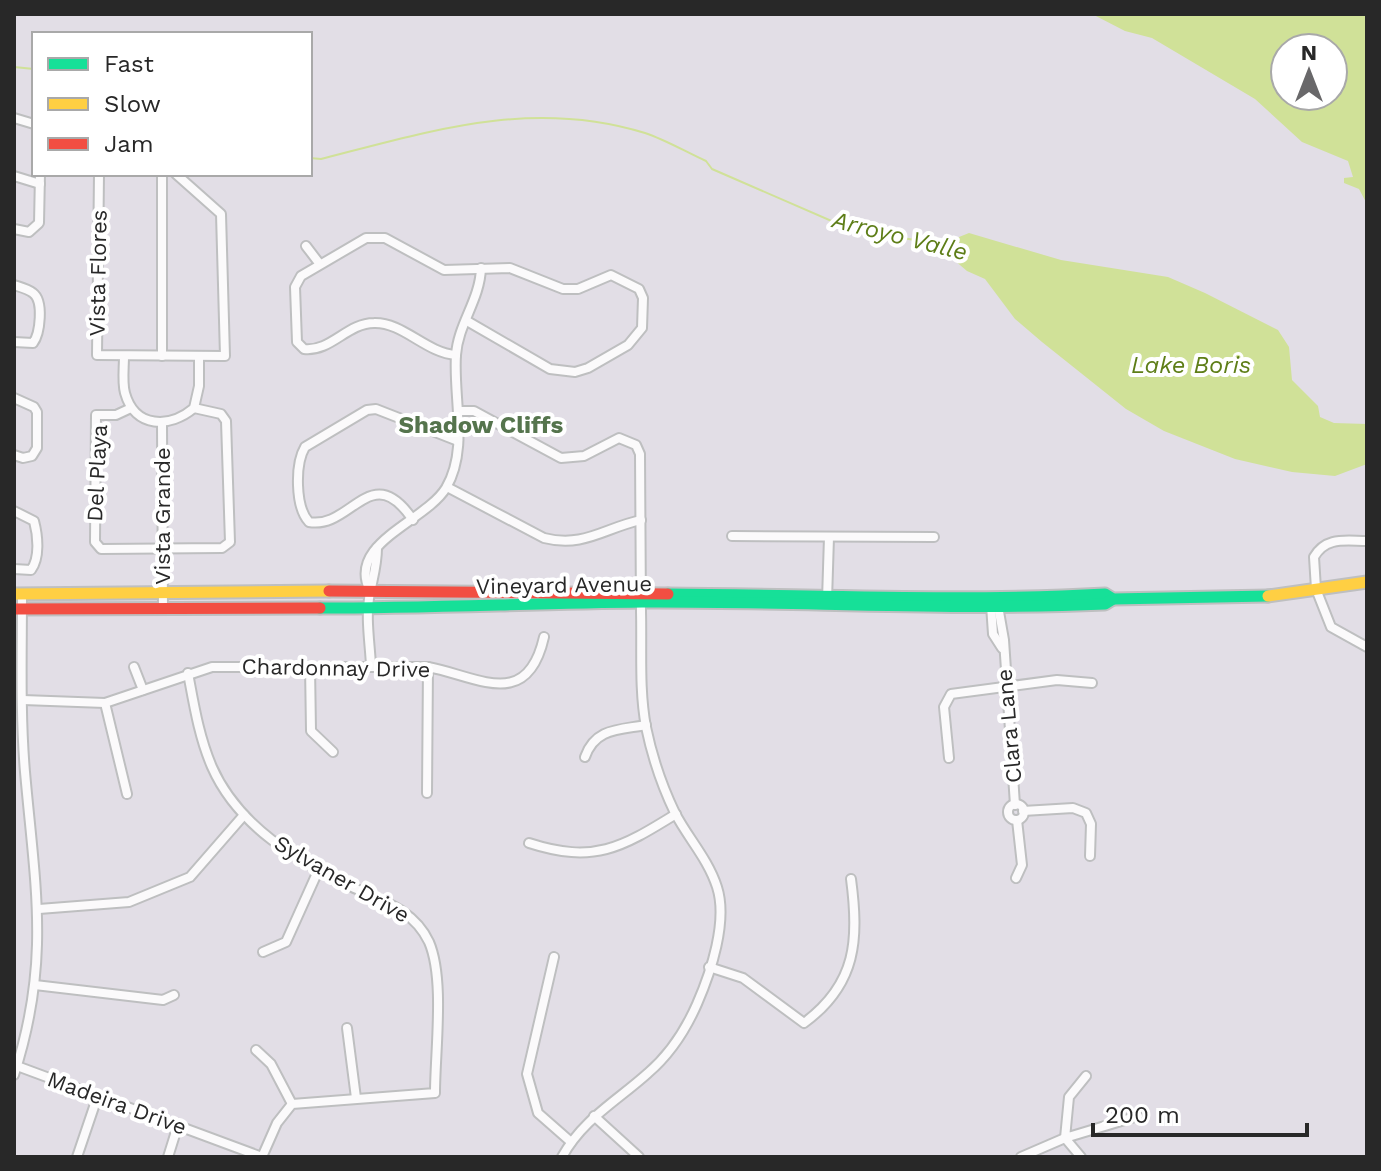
<svg xmlns="http://www.w3.org/2000/svg" width="1381" height="1171" font-family="'Work Sans',sans-serif">
<rect width="100%" height="100%" fill="#e2dee6"/>
<!-- water -->
<g fill="#d0e198" fill-rule="evenodd">
<path d="M1092 14H1367V204L1359 189 1344 183V178L1353 177 1348 161 1302 142 1255 99 1152 38 1125 31ZM1285 48H1333V96H1285Z"/>
<polygon points="969,233 1061,260 1168,277 1205,293 1278,330 1289,347 1292,380 1318,406 1320,417 1334,423 1367,424 1367,464 1335,476 1292,472 1235,459 1164,431 1126,409 1042,342 1015,319 985,279 967,271 947,254 954,239"/>
</g>
<g fill="none" stroke-linecap="round" stroke-linejoin="round">
<!-- stream -->
<g stroke="#d0e198" stroke-width="2">
<polyline points="14,67 34,69"/>
<path d="M310 158 321 159C431 131 532 98 645 133 666 140 686 152 706 161L712 169 850 229 950 246"/>
</g>
<defs>
<g id="street">
<polyline points="14,118 34,124"/>
<polyline points="99,174 97,355 225,356 221,214 176,174"/>
<polyline points="162,174 162,356"/>
<polyline points="14,176 40,184"/>
<polyline points="14,229 29,232 39,223 40,174"/>
<polyline points="306,246 319,263"/>
<path d="M14 285C20 287 28 289 33 293 44 301 40 334 33 343L14 342"/>
<path d="M456 355C426 353 403 322 374 323 347 323 331 352 304 349L297 342 295 287 301 276 366 238H385L444 270 510 268 563 289H578L611 275 639 289 643 298 642 328 628 345 588 368 575 372 550 369 467 321"/>
<path d="M124 356C124 368 122 382 125 393 135 429 170 428 194 408L199 386V356"/>
<polyline points="14,398 34,407 37,412 37,448 32,456 23,458 14,455"/>
<polyline points="131,408 116,415 96,415 95,542 101,549 222,548 230,542 226,421 221,414 194,408"/>
<path d="M458 411H474L561 458 584 456 619 438 636 445 640 454C640 507 641 559 641 612 642 650 639 689 646 727 652 756 662 786 675 813 688 838 708 859 717 887 728 921 711 972 697 1004 686 1029 669 1055 648 1073 617 1101 583 1119 562 1157"/>
<polyline points="162,424 163,609"/>
<path d="M447 487 544 538C584 548 604 528 641 520"/>
<path d="M14 511 34 521C38 536 40 558 31 570L14 569"/>
<path d="M413 520C371 458 351 530 309 522 295 507 295 464 305 447L367 410 376 409 458 441"/>
<polyline points="732,536 934,537"/>
<path d="M1367 541C1346 541 1326 536 1314 557L1316 589 1331 627 1367 647"/>
<path d="M370 591C346 543 425 522 446 488 469 449 453 398 456 355 458 324 480 300 481 268"/>
<polyline points="827,600 829,537"/>
<polyline points="991,605 993,634 1002,648"/>
<polyline points="998,606 1004,640 1015,805"/>
<polyline points="310,666 311,731 333,752"/>
<path d="M371 666C370 643 365 616 370 593 373 577 377 565 377 548"/>
<polyline points="134,667 143,690"/>
<path d="M188 673C194 705 199 737 212 767 238 826 297 861 352 887 383 901 414 910 429 942 445 979 435 1051 435 1093L292 1104 277 1123 262 1157"/>
<path d="M23 700 105 703 212 667H428C477 676 527 712 544 637"/>
<polyline points="105,703 127,794"/>
<path d="M585 757C595 728 619 730 646 725"/>
<polyline points="949,758 944,707 951,694 1057,680 1092,683"/>
<polyline points="427,793 428,667"/>
<circle cx="1016" cy="812" r="8"/>
<polyline points="1023,811 1073,808 1086,813 1091,824 1090,856"/>
<path d="M529 843C594 864 621 848 676 814"/>
<polyline points="1016,878 1022,865 1017,820"/>
<polyline points="39,909 129,902 190,877 244,815"/>
<polyline points="263,952 286,942 318,871"/>
<polyline points="554,957 527,1074 538,1113 571,1142"/>
<path d="M709 967 743 978 804 1023C857 984 859 939 851 879"/>
<polyline points="35,985 163,1000 174,995"/>
<polyline points="347,1028 356,1098"/>
<polyline points="256,1050 271,1064 292,1104"/>
<polyline points="17,1066 262,1157"/>
<path d="M14 1075C51 961 35 886 25 772 20 713 22 653 22 594"/>
<polyline points="1086,1076 1069,1097 1065,1138 1138,1116"/>
<polyline points="594,1116 639,1157"/>
<polyline points="77,1157 98,1095"/>
<polyline points="168,1157 178,1125"/>
<polyline points="1021,1157 1065,1138 1081,1157"/>
</g>
<g id="fast">
<path d="M668 594C814 595 960 602 1105 594L1113 599 1268 596"/>
<path d="M320 608C427 608 535 603 642 602 797 601 951 611 1105 604L1113 599"/>
</g>
<g id="slow">
<polyline points="14,594 329,591"/>
<polyline points="1268,596 1367,582"/>
</g>
<g id="jam">
<polyline points="329,591 668,594"/>
<polyline points="14,609 320,608"/>
</g>
</defs>
<!-- street casing -->
<use href="#street" stroke="#bebfc0" stroke-width="12"/>
<!-- fast casing -->
<use href="#fast" stroke="#bebfc0" stroke-width="15"/>
<!-- slow casing -->
<use href="#slow" stroke="#bebfc0" stroke-width="15"/>
<!-- jam casing -->
<use href="#jam" stroke="#bebfc0" stroke-width="15"/>
<!-- street -->
<use href="#street" stroke="#fbfafb" stroke-width="8"/>
<!-- fast -->
<use href="#fast" stroke="#16e098" stroke-width="11"/>
<!-- slow -->
<use href="#slow" stroke="#ffcf43" stroke-width="11"/>
<!-- jam -->
<use href="#jam" stroke="#f24e42" stroke-width="11"/>
</g>
<g text-anchor="middle" dominant-baseline="central" stroke-width="8" stroke-linejoin="round" paint-order="stroke">
<!-- street labels -->
<g font-size="22" fill="#282828" stroke="#fff">
<text transform="translate(98 273) rotate(-89)">Vista Flores</text>
<text transform="translate(97 473) rotate(-87)">Del Playa</text>
<text transform="translate(162 516) rotate(-90)">Vista Grande</text>
<text transform="translate(564 585) rotate(-1)">Vineyard Avenue</text>
<text transform="translate(336 668) rotate(1)">Chardonnay Drive</text>
<text transform="translate(1009 726) rotate(-95)">Clara Lane</text>
<text transform="translate(342 879) rotate(30)">Sylvaner Drive</text>
<text transform="translate(117 1103) rotate(20)">Madeira Drive</text>
</g>
<!-- water labels -->
<g font-size="24" font-style="italic" fill="#5e7e18" stroke="#fff">
<text transform="translate(900 236) rotate(14)">Arroyo Valle</text>
<text x="1191" y="365">Lake Boris</text>
</g>
<!-- neighbourhood labels -->
<g font-size="24" font-weight="bold" fill="#55744d" stroke="#fff">
<text x="481" y="425">Shadow Cliffs</text>
</g>
</g>
<!-- border -->
<rect width="1381" height="1171" fill="none" stroke="#282828" stroke-width="32"/>
<!-- legend -->
<rect x="32" y="32" width="280" height="144" fill="#ffffff" stroke="#a9a9a9" stroke-width="2"/>
<rect x="48" y="58" width="40" height="12" fill="#16e098" stroke="#a9a9a9" stroke-width="2"/>
<text x="104" y="72" font-size="24" fill="#282828">Fast</text>
<rect x="48" y="98" width="40" height="12" fill="#ffcf43" stroke="#a9a9a9" stroke-width="2"/>
<text x="104" y="112" font-size="24" fill="#282828">Slow</text>
<rect x="48" y="138" width="40" height="12" fill="#f24e42" stroke="#a9a9a9" stroke-width="2"/>
<text x="104" y="152" font-size="24" fill="#282828">Jam</text>
<!-- north arrow -->
<g transform="translate(1309 72)"><circle r="38" fill="#ffffff" stroke="#a9a9a9" stroke-width="2"/>
<path d="M0-6L14 30L0 20L-14 30Z" fill="#69686a"/>
<text y="-12" font-size="22" font-weight="bold" text-anchor="middle" fill="#282828">N</text>
</g>
<!-- scale -->
<path d="M1093 1123v12h214v-12" fill="none" stroke="#282828" stroke-width="4"/>
<text x="1105" y="1123" font-size="24" fill="#282828" stroke="#ffffff" stroke-width="6" paint-order="stroke">200 m</text>
</svg>
